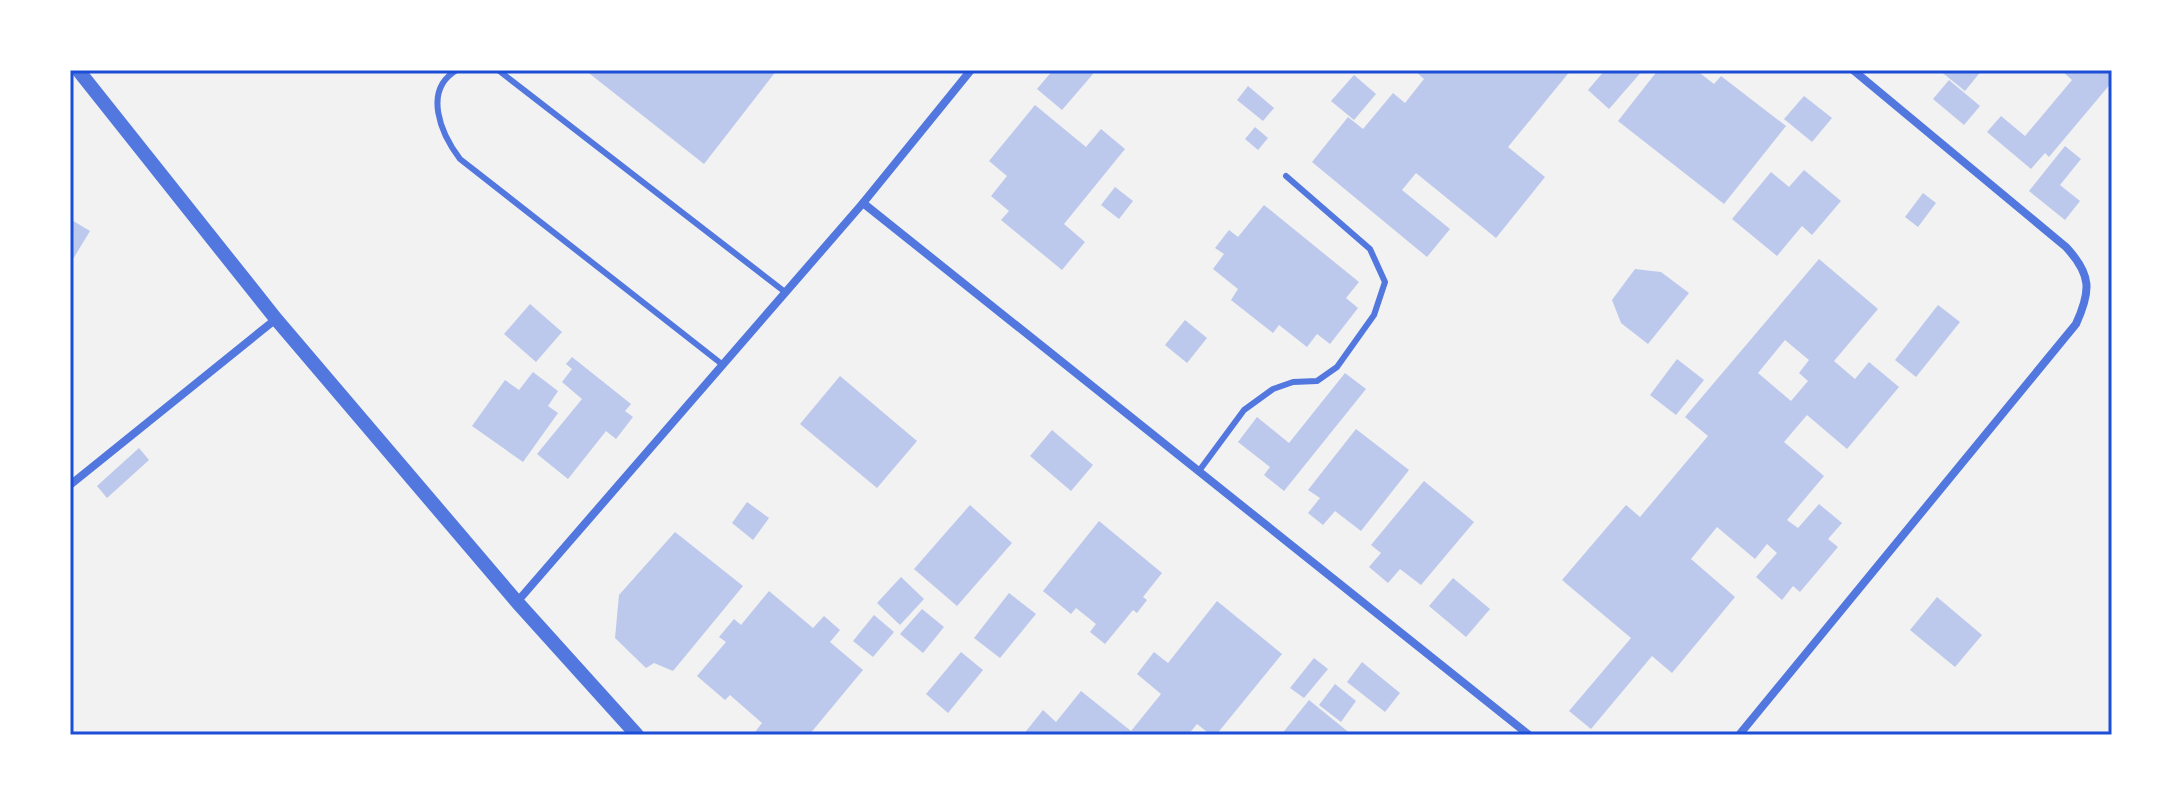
<svg xmlns="http://www.w3.org/2000/svg" width="2182" height="805" font-family="'Work Sans',sans-serif">
<rect width="100%" height="100%" fill="#f2f2f2"/>
<!-- building -->
<g fill="#bdc9ec" fill-rule="evenodd">
<polygon points="585,70 777,70 704,164"/>
<polygon points="1053,70 1088,70 1093,74 1062,110 1037,89"/>
<polygon points="1414,70 1571,70 1508,147 1545,177 1496,238 1416,173 1402,190 1450,229 1427,257 1312,162 1348,117 1363,129 1393,93 1405,103 1424,79"/>
<polygon points="1605,70 1643,70 1609,109 1588,90"/>
<polygon points="1658,70 1696,70 1714,84 1721,76 1786,126 1724,204 1618,121"/>
<polygon points="1939,70 1982,70 1965,91"/>
<polygon points="2061,70 2112,70 2112,82 2049,157 2045,153 2031,169 1987,132 2001,116 2025,136 2072,80"/>
<polygon points="1354,75 1376,94 1354,120 1331,101"/>
<polygon points="1949,80 1980,106 1964,125 1933,99"/>
<polygon points="1248,86 1274,108 1263,121 1237,100"/>
<polygon points="1804,96 1832,118 1812,142 1784,119"/>
<polygon points="1035,105 1086,147 1101,129 1125,149 1064,224 1085,242 1062,270 1001,220 1009,211 991,196 1007,176 989,161"/>
<polygon points="1255,127 1268,138 1258,150 1245,139"/>
<polygon points="2065,146 2081,159 2060,185 2080,201 2065,220 2029,191"/>
<polygon points="1804,170 1841,201 1812,235 1802,226 1777,256 1732,219 1771,172 1789,187"/>
<polygon points="1115,187 1133,201 1119,219 1101,205"/>
<polygon points="1923,193 1936,203 1918,227 1905,217"/>
<polygon points="1264,205 1359,282 1346,298 1358,308 1330,344 1317,334 1307,347 1279,325 1273,333 1231,300 1238,289 1213,269 1224,254 1215,248 1229,230 1238,237"/>
<polygon points="70,219 90,231 70,264"/>
<path d="M1819 259 1878 309 1834 361 1855 379 1869 362 1899 387 1847 449 1807 415 1784 442 1824 476 1787 520 1798 528 1819 504 1842 523 1828 539 1838 547 1800 592 1793 586 1782 600 1756 577 1777 553 1767 544 1755 559 1717 527 1691 559 1735 597 1672 673 1652 656 1591 729 1569 711 1631 638 1562 580 1626 505 1640 517 1708 436 1685 417ZM1785 340 1809 360 1799 373 1808 381 1791 401 1758 373Z"/>
<polygon points="1635,269 1661,272 1689,293 1648,344 1621,323 1612,300"/>
<polygon points="530,304 562,332 536,362 504,334"/>
<polygon points="1938,305 1960,322 1916,377 1895,360"/>
<polygon points="1185,320 1207,338 1187,363 1165,345"/>
<polygon points="572,357 631,404 625,411 633,417 616,439 606,431 568,479 537,454 582,399 562,382 572,369 566,364"/>
<polygon points="1677,359 1704,380 1676,415 1650,395"/>
<polygon points="533,372 558,391 548,406 558,413 523,462 472,426 505,380 519,390"/>
<polygon points="1345,373 1366,389 1284,491 1264,475 1270,467 1238,442 1257,417 1289,443"/>
<polygon points="840,376 917,441 877,488 800,424"/>
<polygon points="1356,429 1409,470 1361,531 1335,511 1323,525 1308,513 1320,498 1308,490"/>
<polygon points="1052,430 1093,465 1071,491 1030,456"/>
<polygon points="139,448 149,460 107,498 97,486"/>
<polygon points="1424,481 1474,522 1421,585 1400,569 1388,583 1369,567 1381,553 1371,545"/>
<polygon points="747,502 769,518 753,540 732,523"/>
<polygon points="970,505 1012,543 957,606 914,569"/>
<polygon points="1099,521 1162,573 1143,597 1147,600 1137,613 1133,610 1105,644 1090,632 1096,624 1076,608 1071,614 1043,591"/>
<polygon points="675,532 743,586 673,671 654,663 646,668 615,638 619,595"/>
<polygon points="901,577 924,599 900,625 877,603"/>
<polygon points="1453,578 1490,609 1466,637 1429,606"/>
<polygon points="769,591 813,628 824,616 840,630 830,642 863,670 809,735 759,735 755,732 762,723 730,695 725,700 697,676 726,642 719,637 734,619 741,625"/>
<polygon points="1009,593 1036,614 1000,658 974,638"/>
<polygon points="1937,597 1982,635 1955,667 1910,630"/>
<polygon points="1217,601 1282,654 1216,735 1211,735 1197,724 1188,735 1023,735 1043,710 1056,722 1081,691 1131,731 1161,694 1137,674 1154,652 1168,663"/>
<polygon points="922,609 944,627 923,653 900,634"/>
<polygon points="874,615 894,632 873,657 853,641"/>
<polygon points="961,652 983,670 948,713 926,694"/>
<polygon points="1314,658 1328,669 1304,698 1290,688"/>
<polygon points="1362,662 1400,693 1385,712 1347,682"/>
<polygon points="1335,684 1356,701 1341,722 1319,705"/>
<polygon points="1309,700 1352,735 1281,735"/>
</g>
<g fill="none" stroke-linecap="round" stroke-linejoin="round">
<!-- service -->
<g stroke="#5277de" stroke-width="6">
<path d="M457 70C422 90 441 134 460 159L723 365"/>
<polyline points="498,70 785,292"/>
<polyline points="1199,471 1244,410 1273,389 1293,382 1317,381 1337,367 1374,315 1385,282 1370,249 1286,176"/>
</g>
<!-- minor -->
<g stroke="#5277de" stroke-width="8">
<polyline points="863,203 1529,735"/>
<polyline points="70,485 276,319"/>
<polyline points="517,602 863,203 971,70"/>
<path d="M1739 735 2076 324C2091 291 2092 275 2066 247L1853 70"/>
</g>
<!-- tertiary -->
<polyline stroke="#5277de" stroke-width="14" points="78,70 276,319 517,602 637,735"/>
</g>
<!-- border -->
<rect width="2182" height="805" fill="none" stroke="#ffffff" stroke-width="144"/>
<rect x="72" y="72" width="2038" height="661" fill="none" stroke="#1d4ed8" stroke-width="3"/>
</svg>
